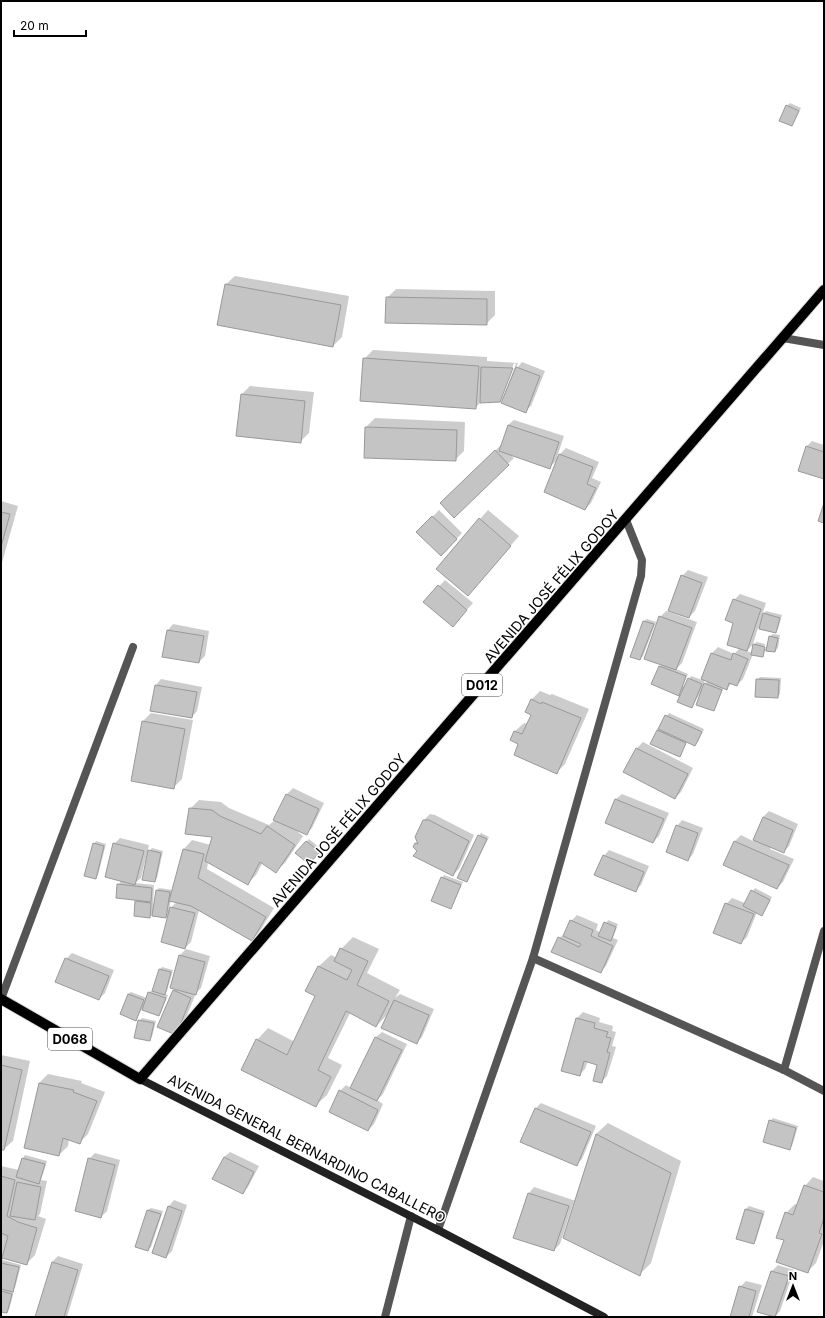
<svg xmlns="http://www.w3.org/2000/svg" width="825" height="1318" font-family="Inter,sans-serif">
<rect width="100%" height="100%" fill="#fff"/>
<!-- shadow -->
<g fill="#0003" fill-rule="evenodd">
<polygon points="790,103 801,108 792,125 787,106"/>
<polygon points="235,276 349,296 342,337 333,346 226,284"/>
<polygon points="396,289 495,291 495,315 486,324 387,298"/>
<path d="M373 350 487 357V361L518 363 516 369 522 362 545 371 531 406 525 411 506 394 499 401 481 402 475 408 364 359ZM514 363 516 364 503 397H501Z"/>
<polygon points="250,386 314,392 309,433 300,442 242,394"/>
<polygon points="375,418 465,422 464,451 455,460 365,457 366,427"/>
<polygon points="514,420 564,436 557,457 566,448 599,462 592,478 601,482 591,503 585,509 558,459 550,467 510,454 514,458 454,516 441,503 502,444 508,425"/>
<polygon points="812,441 824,445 824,478 806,447"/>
<polygon points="1,501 18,506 1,566"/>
<polygon points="439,510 462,533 447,549 418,532"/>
<polygon points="488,510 519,536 468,595 480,519"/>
<polygon points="688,570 708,577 695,611 689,617 682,576"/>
<polygon points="445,580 473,603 458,620 425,602"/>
<path d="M740 594 766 603 762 615 766 611 782 615 778 629 775 632 758 628 753 644 747 651 752 653 754 644 757 642 765 644 762 655H764L762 656 753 654 743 679 737 685 732 683 727 688 724 687 714 710 700 693 692 707 684 689 678 694 660 666 662 664 660 617 666 611 697 622 682 663 676 669 688 674 683 686 685 687 691 676 702 680 712 653 718 647 734 654 740 648 735 622 734 600ZM705 680 708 681 702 687Z"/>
<polygon points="647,619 656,622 643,656 640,659 644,621"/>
<polygon points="173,624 209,631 205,656 199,662 163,656 168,630"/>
<polygon points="773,634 780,635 778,648 775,651 766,650 764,654 767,644 769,644 770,636"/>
<polygon points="760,677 781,678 780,694 778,697 757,680"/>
<polygon points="161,679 202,687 197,711 192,717 156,685"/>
<polygon points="540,691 550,695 552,694 589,709 565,764 556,773 520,743 515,731 524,723 528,724 532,714 531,700"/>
<polygon points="151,713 193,720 182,779 173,788 143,721"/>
<polygon points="669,713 704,729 698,742 695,744 687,741 679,756 657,730"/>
<polygon points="643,742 693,768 681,792 675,798 625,772 637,748"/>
<path d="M293 788 324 803 312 828 306 834 293 828 303 836 285 863 276 871 263 862 256 875 248 883 208 862 207 869 274 908 260 931 252 940 199 910 191 942 185 948 170 913 166 917 154 913 150 917 136 902 138 900 118 885 122 880 114 844 120 838 149 845 141 878 135 883 154 885 153 906H155L157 890 159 888 173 890 184 849 192 840 211 845 213 836 190 809 199 800 221 802 229 808 269 825 275 820 287 794ZM171 900 177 902 169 909Z"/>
<polygon points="622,794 669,813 659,836 653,842 606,822 616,799"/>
<polygon points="769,811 798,824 789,846 783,852 771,847 770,849 794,859 783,882 777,888 725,864 735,841 741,835 753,841 763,817"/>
<polygon points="430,814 435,815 474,835 459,869 453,875 418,851 416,844 424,820"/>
<polygon points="682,820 703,828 693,854 688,860 677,826"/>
<polygon points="481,833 489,837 467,881 479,836"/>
<polygon points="309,839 321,849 312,860 297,853"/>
<polygon points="96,841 106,844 98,875 95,878 94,844"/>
<polygon points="152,848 163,851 157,878 155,881 147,853"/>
<polygon points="609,850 649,866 641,885 635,891 604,856"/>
<polygon points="444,875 463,882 451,908 442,878"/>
<polygon points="755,888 772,897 764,912 762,915 757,912 747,937 741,943 726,904 732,898 745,903"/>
<polygon points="577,915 598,924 596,930 601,933 608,920 618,924 613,938 618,940 606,966 600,972 559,938 566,933 571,921"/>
<polygon points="353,937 379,949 367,973 400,990 395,998 400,994 434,1009 422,1037 416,1043 389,1013 376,1026 350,1013 328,1058 342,1065 327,1095 315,1106 257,1040 268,1028 295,1042 317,995 307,991 319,966 331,955 337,958 341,949"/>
<polygon points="186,949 210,956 201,988 196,993 182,1028 176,1034 174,991 176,988 171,987 180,955"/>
<polygon points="72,953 114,970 105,993 99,999 66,959"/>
<polygon points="162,967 173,970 167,991 164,994 168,995 161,1012 159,1015 142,1009 136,1019 128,994 131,992 147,998 149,992 154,990 160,969"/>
<polygon points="583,1012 600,1018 599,1022 613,1026 612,1031 616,1032 612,1046 616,1047 607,1076 601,1082 599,1065 588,1061 585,1069 579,1075 562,1070 577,1018"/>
<polygon points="142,1018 156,1021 152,1037 149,1040 139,1021"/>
<polygon points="382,1032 407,1044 383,1094 377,1100 383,1104 374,1124 368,1130 340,1091 346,1085 351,1088 376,1037"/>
<polygon points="1,1055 30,1061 13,1141 4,1149 1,1149"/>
<polygon points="48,1074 82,1081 81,1083 105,1092 88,1134 79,1143 69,1139 68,1146 59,1155 25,1147 39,1083"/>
<polygon points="541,1103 596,1126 582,1159 577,1164 535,1109"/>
<polygon points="773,1118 798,1126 792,1146 789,1149 770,1121"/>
<polygon points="608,1123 681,1161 651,1263 640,1274 574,1201 560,1244 554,1250 514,1238 529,1193 534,1187 576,1201 596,1134"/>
<polygon points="230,1152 259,1166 248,1187 243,1193 224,1157"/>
<polygon points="95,1153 120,1160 107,1211 101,1217 89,1159"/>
<polygon points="25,1155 47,1161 41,1180 47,1181 40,1214 38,1216 46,1219 35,1255 26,1264 3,1258 3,1260 21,1265 15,1288 12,1291 14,1291 9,1310 6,1312 1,1311 1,1166 19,1170 23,1158"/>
<polygon points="813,1177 824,1181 824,1241 816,1263 807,1272 786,1213 795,1204 798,1205 805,1186"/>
<polygon points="174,1200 187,1205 172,1251 166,1257 169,1206"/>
<polygon points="749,1206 765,1211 756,1240 753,1243 738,1238 746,1209"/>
<polygon points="151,1208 163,1211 151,1247 148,1250 136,1246 148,1210"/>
<polygon points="58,1256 83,1264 67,1317 36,1317 52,1262"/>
<polygon points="778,1265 794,1270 780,1311 775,1317 758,1312 772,1271"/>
<polygon points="746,1281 762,1285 752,1317 731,1317 740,1287"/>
</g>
<!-- building -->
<g fill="#c4c4c4" stroke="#999">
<polygon points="786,105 799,111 792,126 779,121"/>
<polygon points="225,284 341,305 333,347 217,325"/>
<polygon points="386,297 487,299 487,325 385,323"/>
<polygon points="363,358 479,366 476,409 360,401"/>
<polygon points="481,367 513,368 500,402 480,403"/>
<polygon points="516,367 540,376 526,413 501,403"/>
<polygon points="241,394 305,401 301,443 236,436"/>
<polygon points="508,425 559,442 550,469 499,451"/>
<polygon points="365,427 457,430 456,461 364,458"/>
<polygon points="806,446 824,452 824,479 798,471"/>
<polygon points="495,450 509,465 454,518 440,503"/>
<polygon points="559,454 593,467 587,484 596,488 585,510 544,492"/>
<polygon points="824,503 824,523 818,521"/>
<polygon points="1,512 10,514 1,547"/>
<polygon points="432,516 457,539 441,556 416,532"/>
<polygon points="479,518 511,546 468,596 436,569"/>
<polygon points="681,575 702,583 689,618 668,611"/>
<polygon points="438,585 467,610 453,627 423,602"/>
<polygon points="733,599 761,609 747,651 727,645 733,623 725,620"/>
<polygon points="763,613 780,618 776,633 759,629"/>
<polygon points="659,616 692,628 676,670 644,659"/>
<polygon points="643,621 654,624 640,660 630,657"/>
<polygon points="167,630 204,636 199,663 162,657"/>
<polygon points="769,636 778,638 775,652 766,651"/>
<polygon points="753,644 765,647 763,657 751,655"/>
<polygon points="711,653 731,660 733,653 748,659 737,686 729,683 727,690 701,679"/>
<polygon points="659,666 686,676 679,696 651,684"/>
<polygon points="688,678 702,684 692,708 677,702"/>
<polygon points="756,679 779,680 778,698 755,697"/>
<polygon points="704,683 722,690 714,711 696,705"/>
<polygon points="155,685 197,692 192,718 150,711"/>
<polygon points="531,699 541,704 542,702 581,718 557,774 514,755 518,744 510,740 514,731 522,734 531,715 525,712"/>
<polygon points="665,715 702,732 695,746 658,729"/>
<polygon points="142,721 185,729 174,789 131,781"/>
<polygon points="657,730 686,743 680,757 650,744"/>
<polygon points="636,748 688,774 675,799 623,772"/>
<polygon points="286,794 319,809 307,835 273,820"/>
<polygon points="615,799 664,819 653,843 605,823"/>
<polygon points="189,808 212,810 220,816 261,834 267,826 295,845 276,873 260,862 248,885 205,861 212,837 185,834"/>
<polygon points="763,817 793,830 784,853 753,840"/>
<polygon points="423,820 429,820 469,841 453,876 413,856 417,851 413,847 415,843 418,844 415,837"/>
<polygon points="676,825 698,833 688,861 666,852"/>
<polygon points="478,835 487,839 467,882 457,878"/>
<polygon points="306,841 320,852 309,864 295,853"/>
<polygon points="734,841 789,865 777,889 723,865"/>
<polygon points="93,843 104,846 96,879 84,876"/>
<polygon points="113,843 144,851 135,885 105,877"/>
<polygon points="183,849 204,854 198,878 266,917 252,941 191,906 169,901"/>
<polygon points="148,850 161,853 155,882 142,880"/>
<polygon points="603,855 644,872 636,892 594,875"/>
<polygon points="441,877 461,885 451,909 431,901"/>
<polygon points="117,884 152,888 151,902 116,898"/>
<polygon points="156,890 170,892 166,918 152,916"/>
<polygon points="751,890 770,900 762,916 743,906"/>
<polygon points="135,901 151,903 150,918 134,916"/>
<polygon points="725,903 754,914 741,944 713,933"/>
<polygon points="170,907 195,913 185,949 161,942"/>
<polygon points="570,920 593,930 591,936 613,946 601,973 551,952 558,937 579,947 581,944 563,936"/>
<polygon points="604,922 616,927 611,941 598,936"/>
<polygon points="340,948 368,961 357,985 389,1001 376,1027 346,1011 318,1070 331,1077 316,1107 241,1070 256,1039 287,1055 315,996 305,991 318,966 347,980 352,970 334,961"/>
<polygon points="179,955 205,962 196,995 170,988"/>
<polygon points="65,958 109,976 99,1000 55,982"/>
<polygon points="159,969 171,972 165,995 152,991"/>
<polygon points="173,990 191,998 176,1035 157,1027"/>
<polygon points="148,992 166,998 159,1016 142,1010"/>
<polygon points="128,994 144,1000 136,1021 120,1014"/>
<polygon points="394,1000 429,1015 417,1044 381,1028"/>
<polygon points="576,1018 595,1023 594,1028 608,1032 606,1037 611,1038 607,1052 610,1053 602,1083 593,1081 597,1065 584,1061 580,1076 561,1071"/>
<polygon points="138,1020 154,1023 150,1041 134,1038"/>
<polygon points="375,1037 402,1050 377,1101 350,1088"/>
<polygon points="1,1065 22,1070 4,1150 1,1150"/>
<polygon points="39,1083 74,1090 73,1092 97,1101 80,1144 63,1138 59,1156 24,1148"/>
<polygon points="339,1090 378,1110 368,1131 329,1112"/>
<polygon points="535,1108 591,1132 577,1166 520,1142"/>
<polygon points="769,1120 796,1128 790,1150 763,1142"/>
<polygon points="596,1134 671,1173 640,1276 563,1238"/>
<polygon points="224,1157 254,1172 243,1194 212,1179"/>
<polygon points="22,1158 45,1164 39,1184 16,1177"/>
<polygon points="88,1158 115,1165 101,1218 75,1211"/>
<polygon points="1,1176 15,1180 7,1216 18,1222 37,1228 27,1265 2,1258 8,1236 1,1233"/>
<polygon points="17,1182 41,1187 35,1220 10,1216"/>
<polygon points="804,1185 824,1192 824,1218 819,1233 822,1234 808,1273 776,1262 784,1240 776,1238 785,1212 793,1215"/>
<polygon points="528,1193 569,1206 554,1251 513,1238"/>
<polygon points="168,1206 182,1211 166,1258 152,1253"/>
<polygon points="745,1209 763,1214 754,1244 736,1239"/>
<polygon points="147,1210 161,1214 148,1251 135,1247"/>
<polygon points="52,1262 78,1270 64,1317 35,1317"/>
<polygon points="1,1263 19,1267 13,1292 1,1289"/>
<polygon points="771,1271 789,1276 775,1317 757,1312"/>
<polygon points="739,1286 756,1291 749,1317 730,1317"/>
<polygon points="1,1291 12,1294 7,1313 1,1312"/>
</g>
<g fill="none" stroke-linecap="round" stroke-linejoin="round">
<defs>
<polyline id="primary" points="1,999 140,1079 824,290"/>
</defs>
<!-- primary casing -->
<use href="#primary" stroke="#dbdbdb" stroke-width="12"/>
<!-- minor -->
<g stroke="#555" stroke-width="8">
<polyline points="783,338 824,345"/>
<polyline points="533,958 784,1070 824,1091"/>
<polyline points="1,999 133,647"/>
<polyline points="784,1070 824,931"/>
<polyline points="438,1230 533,958 641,576 642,560 626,520"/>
<polyline points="385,1317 411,1216"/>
</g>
<!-- secondary -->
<polyline stroke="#222" stroke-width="8" points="140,1079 438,1230 604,1317"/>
<!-- primary -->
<use href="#primary" stroke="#000" stroke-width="10"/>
</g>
<g text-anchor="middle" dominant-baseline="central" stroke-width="3" stroke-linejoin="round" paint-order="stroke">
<!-- shield labels -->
<g fill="#fff" stroke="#4c4c4c" stroke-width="1">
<rect x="462" y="674" width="40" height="22" rx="3"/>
<rect x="48" y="1028" width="44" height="22" rx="3"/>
</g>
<g font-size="13" font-weight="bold" fill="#000">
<text x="482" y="685">D012</text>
<text x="70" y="1039">D068</text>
</g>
<!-- street labels -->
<g font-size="14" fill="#000" stroke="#fff">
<text transform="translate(551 586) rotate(-49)">AVENIDA JOSÉ FÉLIX GODOY</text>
<text transform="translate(338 830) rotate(-49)">AVENIDA JOSÉ FÉLIX GODOY</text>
<text transform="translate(307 1148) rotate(27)">AVENIDA GENERAL BERNARDINO CABALLERO</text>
</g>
</g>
<!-- border -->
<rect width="825" height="1318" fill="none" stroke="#000000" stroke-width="4"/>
<!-- north arrow -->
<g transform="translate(793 1286)" stroke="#ffffff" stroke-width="3" paint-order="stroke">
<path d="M0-3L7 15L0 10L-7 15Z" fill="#000000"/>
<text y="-6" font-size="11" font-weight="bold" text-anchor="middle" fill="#000000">N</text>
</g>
<!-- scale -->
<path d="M14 30v6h72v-6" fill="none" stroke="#000000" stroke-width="2"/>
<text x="20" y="30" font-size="12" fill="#000000" stroke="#ffffff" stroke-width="3" paint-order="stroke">20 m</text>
</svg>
